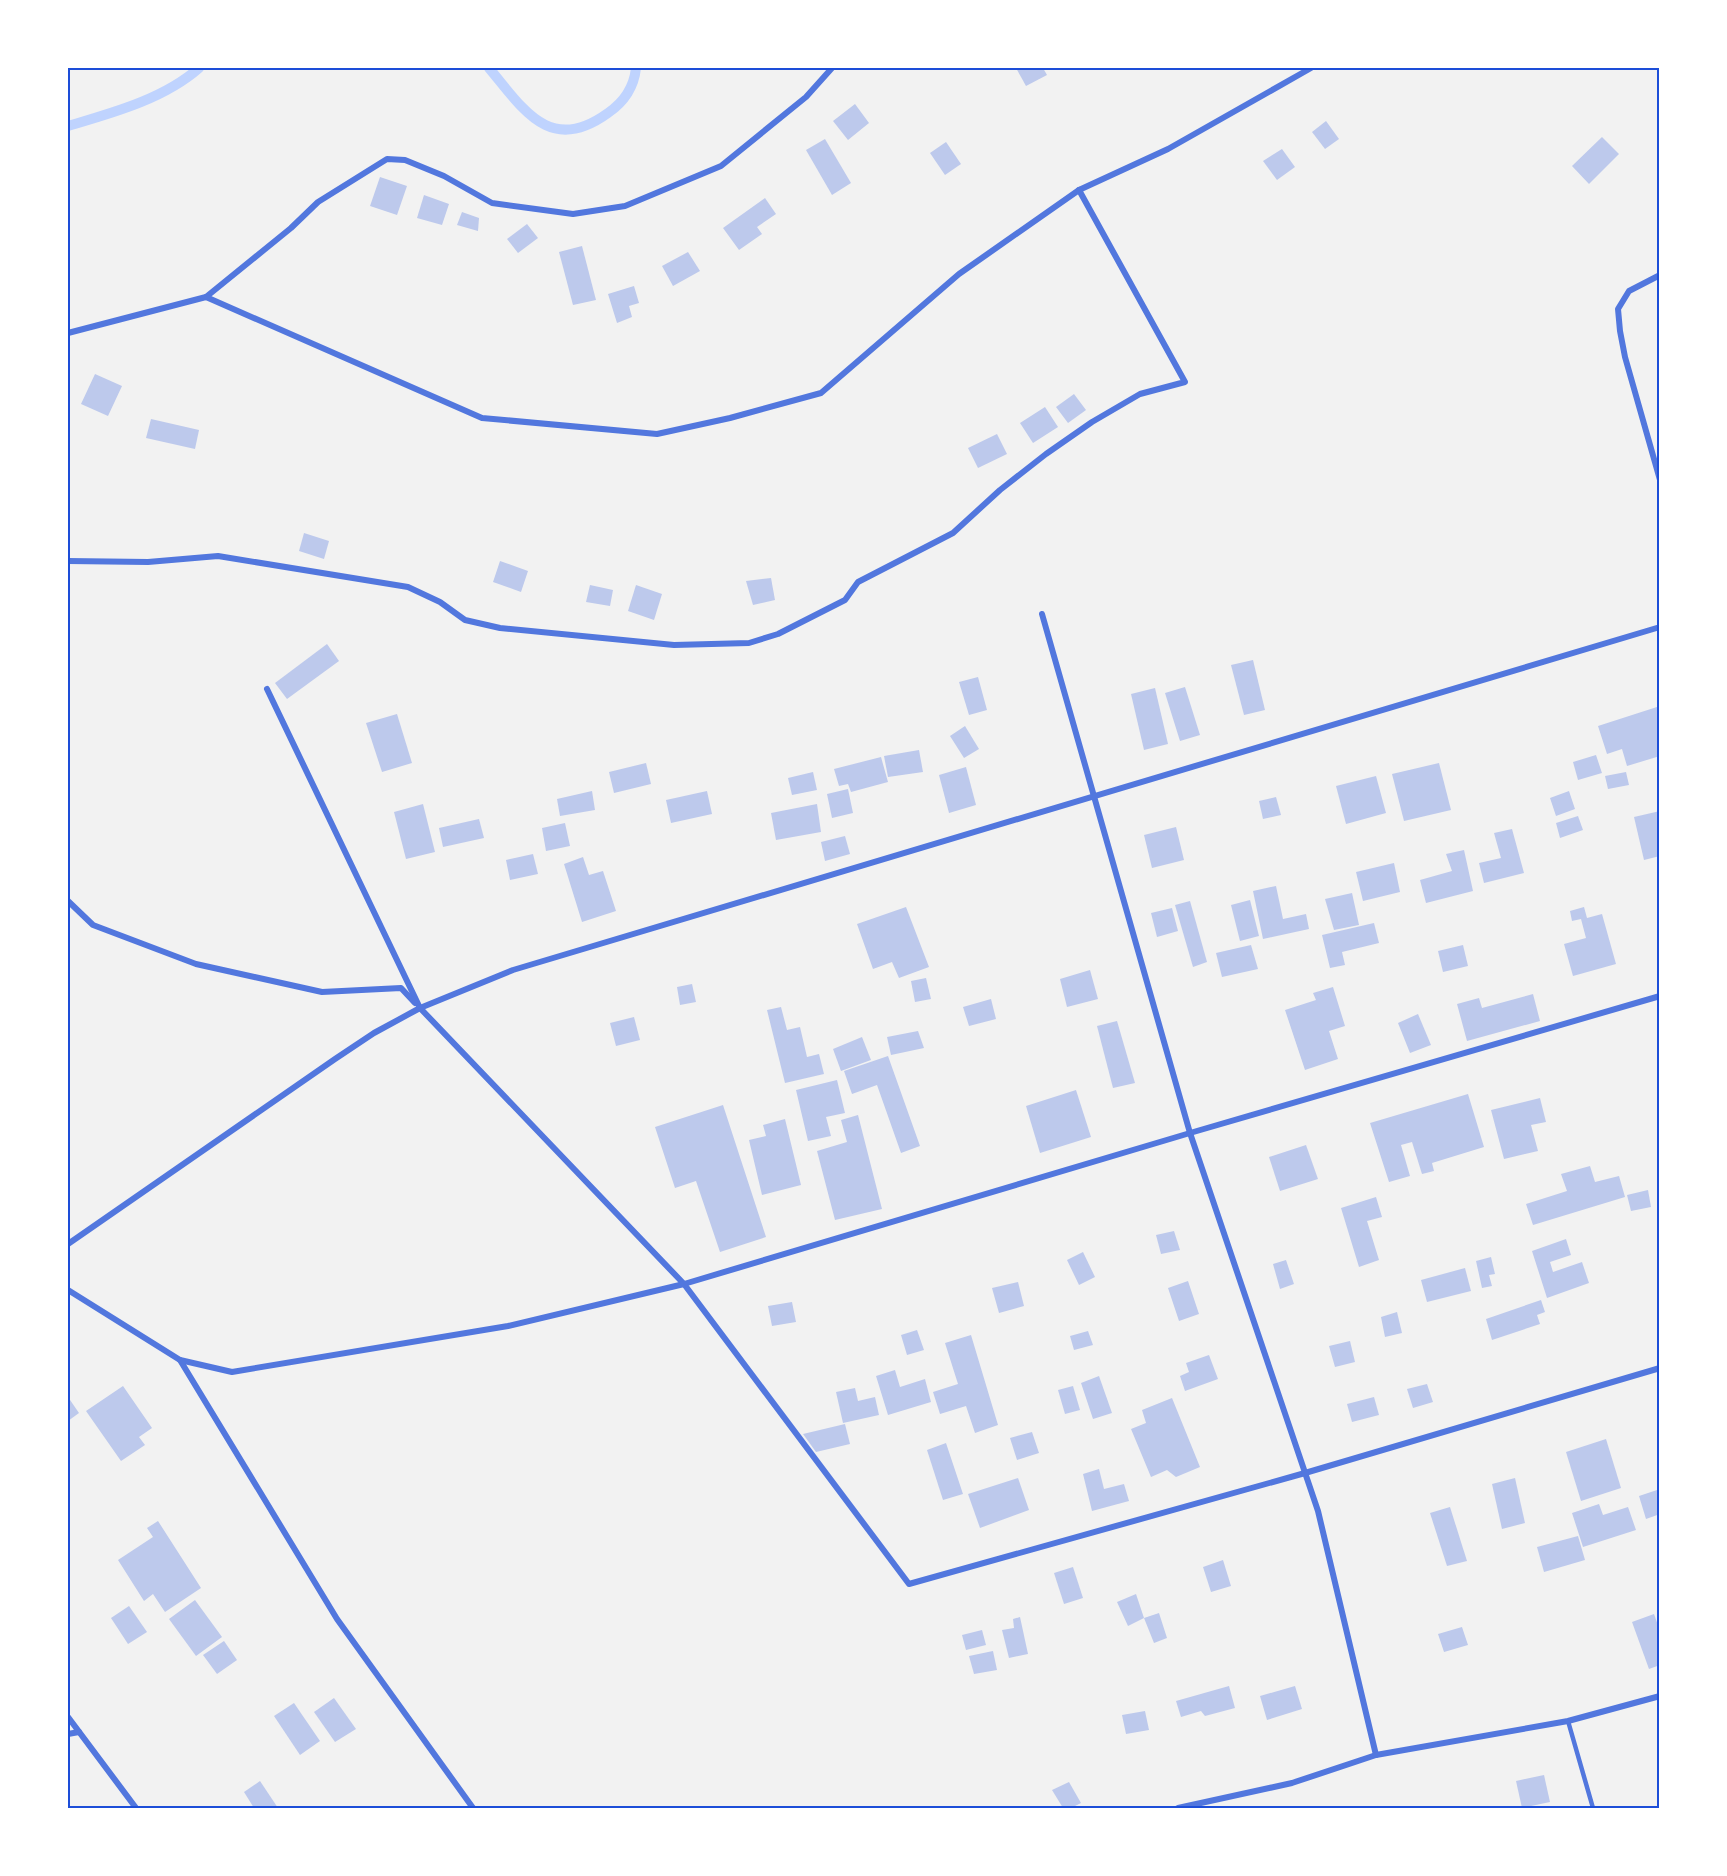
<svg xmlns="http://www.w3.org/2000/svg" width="1727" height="1876" font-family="'Varela Round',sans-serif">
<rect width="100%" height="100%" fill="#f2f2f2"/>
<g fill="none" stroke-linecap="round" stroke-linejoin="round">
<!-- stream -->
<g stroke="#bfd3fe" stroke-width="10">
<path d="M489 68C524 110 550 155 608 113 624 102 634 87 636 68"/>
<path d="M68 126C112 113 164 99 199 68"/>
</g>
</g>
<!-- building -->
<g fill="#bdc9ec">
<polygon points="1016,68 1043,68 1047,75 1026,86"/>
<polygon points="855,104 869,123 848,140 833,121"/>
<polygon points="1326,121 1339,139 1325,149 1312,132"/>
<polygon points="1602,137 1619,154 1589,184 1572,166"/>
<polygon points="825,139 851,183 832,195 806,150"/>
<polygon points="946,142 961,164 945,175 930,153"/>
<polygon points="1282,149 1295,167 1277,180 1263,161"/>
<polygon points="380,177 407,186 397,215 370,206"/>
<polygon points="424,195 449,204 442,225 417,218"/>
<polygon points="765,198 776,214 757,227 762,234 739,250 723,228"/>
<polygon points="462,212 479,218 478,231 457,225"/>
<polygon points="527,224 538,238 518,253 507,239"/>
<polygon points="582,246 596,300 573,305 559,252"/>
<polygon points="688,252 700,271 673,286 662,266"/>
<polygon points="634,286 639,303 629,306 632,317 617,323 608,294"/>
<polygon points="95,374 122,386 108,416 81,404"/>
<polygon points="1074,394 1086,410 1068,423 1056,407"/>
<polygon points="1045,407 1058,427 1033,443 1020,423"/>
<polygon points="151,419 199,430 195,449 146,438"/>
<polygon points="997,434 1007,454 978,468 968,448"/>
<polygon points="304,533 329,541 324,559 299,551"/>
<polygon points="500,561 528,571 521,592 493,582"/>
<polygon points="771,578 775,600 753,605 746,581"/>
<polygon points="590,585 613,590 610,606 586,602"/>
<polygon points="636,585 662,594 654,620 628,611"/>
<polygon points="327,644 339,661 287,699 275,683"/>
<polygon points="1253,660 1265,710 1244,715 1231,665"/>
<polygon points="978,677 987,710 969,715 959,682"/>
<polygon points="1185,687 1200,735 1180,741 1165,693"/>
<polygon points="1155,688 1168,744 1144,750 1131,694"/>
<polygon points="1660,706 1660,756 1627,766 1622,749 1607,754 1598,726"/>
<polygon points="397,714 412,763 382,772 366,723"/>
<polygon points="965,726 979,749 964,758 950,736"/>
<polygon points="919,750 923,772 888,777 884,756"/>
<polygon points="1596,755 1602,773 1578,780 1573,762"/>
<polygon points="881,757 888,782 851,792 848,784 839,786 834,769"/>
<polygon points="646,763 651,784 614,793 609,772"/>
<polygon points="1439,763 1451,810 1404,821 1392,774"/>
<polygon points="966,767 976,805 949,813 939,775"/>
<polygon points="813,772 817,790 792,795 788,778"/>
<polygon points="1626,772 1629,785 1608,789 1605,776"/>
<polygon points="1376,776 1386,813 1346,824 1336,786"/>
<polygon points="848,789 853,813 832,818 827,794"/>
<polygon points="592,791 595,810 560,816 557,799"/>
<polygon points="707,791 712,814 671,823 666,800"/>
<polygon points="1569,791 1575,809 1556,816 1550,798"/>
<polygon points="1276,797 1281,815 1263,819 1259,801"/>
<polygon points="423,804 435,852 406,859 394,812"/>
<polygon points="817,804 821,832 776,840 771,813"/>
<polygon points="1660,811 1660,856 1644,860 1634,817"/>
<polygon points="1578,816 1583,830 1560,838 1556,823"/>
<polygon points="479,819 484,838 443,847 439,828"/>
<polygon points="565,823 570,846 546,851 542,828"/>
<polygon points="1176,827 1184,860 1152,868 1144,835"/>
<polygon points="1512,829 1524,873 1484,883 1479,863 1501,858 1494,833"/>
<polygon points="845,836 850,854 825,861 821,842"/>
<polygon points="1464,850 1473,891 1426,903 1420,880 1452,871 1446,854"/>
<polygon points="533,854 538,874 510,880 506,860"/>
<polygon points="583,857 589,875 603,871 616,911 582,922 564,864"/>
<polygon points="1394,863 1400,892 1363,901 1356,872"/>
<polygon points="1276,886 1283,919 1306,914 1309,929 1263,939 1253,891"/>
<polygon points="1352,893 1359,925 1334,930 1325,899"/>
<polygon points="1250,900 1259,936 1240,941 1231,905"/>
<polygon points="1190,901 1207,962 1193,967 1175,905"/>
<polygon points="906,907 929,967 899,978 892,962 873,969 857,924"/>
<polygon points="1584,907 1587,918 1602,914 1616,964 1573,976 1564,944 1586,938 1581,919 1572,921 1570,911"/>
<polygon points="1172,908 1178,931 1157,937 1151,913"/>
<polygon points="1374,923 1379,943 1342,952 1345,965 1330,968 1322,935"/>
<polygon points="1251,945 1258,969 1222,977 1216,953"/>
<polygon points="1463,945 1468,966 1443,972 1438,951"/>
<polygon points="1090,970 1098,999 1067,1007 1060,979"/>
<polygon points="926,978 931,999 915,1002 911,981"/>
<polygon points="692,984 696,1002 680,1005 677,987"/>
<polygon points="1333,987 1345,1026 1329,1031 1338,1059 1305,1070 1285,1010 1316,1000 1313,993"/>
<polygon points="1533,994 1540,1021 1467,1041 1457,1004 1479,998 1482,1008"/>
<polygon points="991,999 996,1019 969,1026 963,1007"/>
<polygon points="781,1007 787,1030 800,1027 807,1057 819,1054 824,1074 785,1083 767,1010"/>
<polygon points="1418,1014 1431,1045 1410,1053 1398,1023"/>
<polygon points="634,1017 640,1040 616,1046 610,1023"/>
<polygon points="1117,1021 1135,1083 1113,1088 1097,1026"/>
<polygon points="918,1031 924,1048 891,1055 887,1037"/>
<polygon points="862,1037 871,1060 841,1071 833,1049"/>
<polygon points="888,1056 920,1146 901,1153 877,1085 852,1094 844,1071"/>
<polygon points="837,1080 845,1113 826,1117 831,1136 808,1141 796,1090"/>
<polygon points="1076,1090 1091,1137 1040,1153 1026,1106"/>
<polygon points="1468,1094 1484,1147 1432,1163 1434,1171 1422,1174 1412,1142 1401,1145 1410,1176 1389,1182 1370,1123"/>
<polygon points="1540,1098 1546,1122 1531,1125 1538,1151 1504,1159 1491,1110"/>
<polygon points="723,1105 766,1237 720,1252 696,1181 675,1188 655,1127"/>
<polygon points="858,1115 882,1209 835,1220 817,1151 847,1142 841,1120"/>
<polygon points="785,1119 801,1185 762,1195 749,1140 766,1136 763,1125"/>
<polygon points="1306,1145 1318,1179 1280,1191 1269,1157"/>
<polygon points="1590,1166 1595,1182 1619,1176 1625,1197 1533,1225 1526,1204 1567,1191 1561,1174"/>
<polygon points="1648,1190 1651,1207 1631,1211 1627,1195"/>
<polygon points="1376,1197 1382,1217 1367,1221 1379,1260 1359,1267 1341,1208"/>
<polygon points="1174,1231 1180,1250 1161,1254 1156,1235"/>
<polygon points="1566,1239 1571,1255 1550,1262 1553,1272 1582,1262 1589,1283 1547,1298 1532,1251"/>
<polygon points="1083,1252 1095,1277 1079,1285 1067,1260"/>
<polygon points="1491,1257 1495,1274 1489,1275 1492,1286 1482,1288 1476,1261"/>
<polygon points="1286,1260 1294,1284 1280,1289 1273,1264"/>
<polygon points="1465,1268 1471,1291 1427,1302 1421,1280"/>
<polygon points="1188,1281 1199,1314 1179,1321 1168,1288"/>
<polygon points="1018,1282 1024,1306 999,1313 992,1288"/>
<polygon points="1541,1300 1545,1312 1537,1315 1540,1324 1492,1340 1486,1319"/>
<polygon points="792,1302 796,1322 772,1326 768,1306"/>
<polygon points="1397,1312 1402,1333 1385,1337 1381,1317"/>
<polygon points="917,1330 924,1350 907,1355 901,1335"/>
<polygon points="1088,1331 1093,1345 1074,1350 1070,1336"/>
<polygon points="971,1335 998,1425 975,1433 966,1406 940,1414 933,1392 958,1384 945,1343"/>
<polygon points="1350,1341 1355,1362 1335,1367 1329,1346"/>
<polygon points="1209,1355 1218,1379 1185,1391 1180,1376 1189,1372 1186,1363"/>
<polygon points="895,1370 900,1387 925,1379 931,1402 888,1415 876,1376"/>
<polygon points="1099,1376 1112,1413 1093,1419 1081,1383"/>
<polygon points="1427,1384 1433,1402 1413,1408 1407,1389"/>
<polygon points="123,1386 152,1428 139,1437 145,1445 121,1461 86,1411"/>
<polygon points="1073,1386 1080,1410 1065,1414 1058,1390"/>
<polygon points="855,1388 858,1401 875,1397 879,1415 843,1423 836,1392"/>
<polygon points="68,1397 79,1413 68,1421"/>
<polygon points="1374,1397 1379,1415 1352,1422 1347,1404"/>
<polygon points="1172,1398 1200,1467 1176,1477 1167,1470 1151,1477 1131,1429 1146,1423 1142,1410"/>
<polygon points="845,1424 850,1444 816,1452 803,1434"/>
<polygon points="1032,1432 1039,1453 1017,1460 1010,1438"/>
<polygon points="1606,1439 1621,1488 1581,1501 1566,1452"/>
<polygon points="946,1443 963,1494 943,1500 927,1450"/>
<polygon points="1099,1469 1104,1489 1124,1484 1129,1501 1092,1511 1083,1474"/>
<polygon points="1018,1478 1029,1510 980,1528 968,1494"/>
<polygon points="1515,1478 1525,1523 1502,1529 1492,1484"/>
<polygon points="1660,1489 1660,1514 1646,1519 1639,1496"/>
<polygon points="1599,1504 1603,1515 1628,1507 1636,1530 1583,1547 1572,1513"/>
<polygon points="1450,1507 1467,1561 1447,1566 1430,1513"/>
<polygon points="158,1521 201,1588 165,1612 153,1594 144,1601 118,1560 153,1537 147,1528"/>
<polygon points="1578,1536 1585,1560 1544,1572 1537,1547"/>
<polygon points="1223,1560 1231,1586 1211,1592 1203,1567"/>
<polygon points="1073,1567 1083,1598 1064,1604 1054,1573"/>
<polygon points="1136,1594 1144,1618 1159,1613 1167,1638 1154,1643 1144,1618 1128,1626 1117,1602"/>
<polygon points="195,1600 222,1637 196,1656 169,1619"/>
<polygon points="129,1606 147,1632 128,1644 111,1618"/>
<polygon points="1654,1614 1660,1631 1660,1665 1649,1669 1632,1622"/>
<polygon points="1020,1617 1028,1654 1009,1658 1002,1630 1014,1628 1013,1619"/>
<polygon points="1462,1627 1468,1645 1444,1652 1438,1634"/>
<polygon points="982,1630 986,1645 966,1650 962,1635"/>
<polygon points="224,1641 237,1660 217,1674 203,1655"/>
<polygon points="993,1651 997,1670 974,1674 969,1656"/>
<polygon points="1229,1686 1235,1708 1205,1716 1201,1711 1181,1717 1176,1701"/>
<polygon points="1295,1686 1302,1709 1267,1720 1260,1696"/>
<polygon points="334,1698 356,1729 335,1742 314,1712"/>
<polygon points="294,1703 320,1741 300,1755 274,1716"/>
<polygon points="1145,1711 1149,1730 1126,1734 1122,1715"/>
<polygon points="1544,1775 1550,1802 1522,1808 1516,1781"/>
<polygon points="260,1781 278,1808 254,1808 244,1792"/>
<polygon points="1069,1782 1081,1803 1071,1808 1063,1808 1052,1790"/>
</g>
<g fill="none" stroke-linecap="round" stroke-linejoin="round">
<!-- service -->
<polyline stroke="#5277de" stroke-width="4.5" points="1568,1721 1593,1808"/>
<!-- minor -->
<g stroke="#5277de" stroke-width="6">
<polyline points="1660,275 1629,291 1618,309 1620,331 1625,357 1660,480"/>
<polyline points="206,297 291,228 318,202 387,159 405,160 444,176 492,203 573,214 625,206 721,166 806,97 832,68"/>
<polyline points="68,333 206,297 482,418 657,434 730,418 821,393 959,274 1079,190 1168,149 1311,68"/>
<polyline points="68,561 148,562 218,556 408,587 440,602 465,620 500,628 674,645 749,643 778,634 845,600 858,582 953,533 1000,490 1046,454 1092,422 1140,394 1185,382 1079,190"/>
<polyline points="1042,614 1190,1133 1318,1511 1376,1755"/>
<polyline points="267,689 420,1008 684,1284 909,1584 1305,1473 1660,1368"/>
<polyline points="68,901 93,925 196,964 322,992 401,988 415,1003"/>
<polyline points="68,1244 335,1059 374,1033 420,1008 513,970 1660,627"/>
<polyline points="68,1290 180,1360 337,1619 473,1808"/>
<polyline points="180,1360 232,1372 508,1326 684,1284 1190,1133 1660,996"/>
<polyline points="68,1717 136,1808"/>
<polyline points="68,1734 79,1732"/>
<polyline points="1178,1808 1292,1783 1376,1755 1568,1721 1660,1696"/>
</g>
</g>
<!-- border -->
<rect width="1727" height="1876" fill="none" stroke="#ffffff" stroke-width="138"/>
<rect x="69" y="69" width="1589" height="1738" fill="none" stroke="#1d4ed8" stroke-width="2"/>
</svg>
